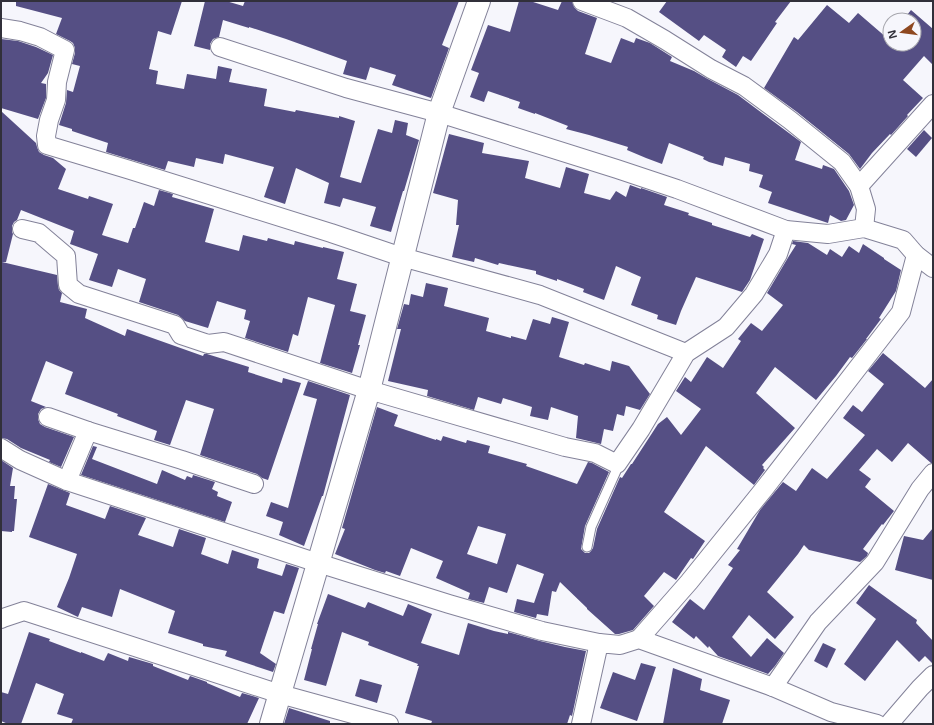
<svg xmlns="http://www.w3.org/2000/svg" width="934" height="725" font-family="'Open Sans',sans-serif">
<rect width="100%" height="100%" fill="#f6f6fc"/>
<!-- building -->
<g fill="#554f84" fill-rule="evenodd">
<polygon points="16,1 182,1 171,35 158,31 149,69 158,71 156,84 184,89 187,74 216,79 218,66 232,69 229,82 267,89 264,106 295,112 296,110 339,118 339,116 355,121 340,177 361,183 378,129 392,133 395,120 408,123 406,135 419,140 404,191 403,191 391,232 370,226 376,207 343,198 340,207 324,203 329,183 296,168 285,204 264,197 274,167 225,154 223,164 196,158 194,167 168,161 165,170 106,152 108,143 72,131 72,129 59,125 66,103 67,90 73,92 80,66 72,64 75,53 75,48 73,43 70,41 56,34 62,18 16,6"/>
<polygon points="205,1 226,1 243,6 245,1 459,1 442,45 449,48 431,98 392,85 396,75 370,67 366,80 343,74 347,61 286,39 249,27 249,28 223,20 219,37 213,39 210,44 210,50 194,46"/>
<polygon points="519,1 530,1 558,10 562,1 572,1 574,7 578,11 597,18 585,54 611,63 621,38 634,43 636,38 650,43 672,57 670,61 694,71 706,78 738,95 801,142 795,160 822,169 823,165 834,169 849,191 854,205 846,220 841,221 830,215 828,223 768,203 772,192 759,187 763,175 749,171 750,164 725,157 723,166 709,162 703,159 704,157 669,143 662,164 646,158 627,150 628,147 589,135 566,129 568,126 535,113 535,114 518,108 520,102 488,91 484,102 470,97 479,73 471,70 488,25 510,32"/>
<polygon points="667,1 791,1 775,22 777,23 751,61 743,56 736,67 722,57 726,50 704,35 699,41 659,12"/>
<polygon points="827,5 849,23 858,13 887,38 890,35 890,44 914,44 914,20 903,20 911,10 933,29 933,65 924,56 903,80 923,98 907,115 908,116 891,135 890,134 872,153 860,169 849,154 797,112 764,88 794,37 798,40"/>
<polygon points="1,39 18,41 36,47 53,55 48,73 41,83 46,84 46,98 38,119 1,108"/>
<polygon points="1,111 36,143 37,147 39,152 44,155 53,158 66,169 58,189 88,199 89,196 113,204 102,235 128,243 133,228 135,228 144,202 154,206 159,190 173,194 172,197 214,209 205,242 239,251 243,235 267,241 268,238 294,245 295,241 323,248 323,247 344,252 337,279 357,284 350,311 366,315 358,345 360,345 352,373 320,363 335,305 308,297 298,336 293,334 288,352 245,338 250,321 244,319 246,310 217,301 208,328 185,321 178,315 139,302 146,279 118,269 112,287 89,280 98,254 70,244 74,231 21,210 17,220 14,222 12,226 12,232 13,234 6,262 2,262 57,275 58,286 59,290 62,293 60,302 87,309 85,318 125,336 127,329 203,356 204,354 207,354 249,367 248,372 282,383 283,378 301,383 268,480 262,478 257,474 200,455 214,409 186,400 170,445 154,440 157,431 117,416 118,414 65,394 73,372 46,361 31,401 46,407 41,409 38,414 38,419 40,424 45,427 74,437 61,467 49,462 50,460 21,448 7,439 1,438"/>
<polygon points="924,130 932,138 916,157 907,149"/>
<polygon points="449,134 484,143 482,153 529,161 525,178 560,188 566,167 589,174 584,193 610,200 616,191 626,197 630,185 641,189 641,188 667,197 664,205 689,213 688,215 712,223 712,225 750,237 752,234 764,239 750,280 742,292 696,277 681,311 676,325 657,319 658,315 631,305 641,277 616,266 604,300 583,292 584,289 557,279 557,281 536,274 536,271 499,263 498,265 475,258 474,262 452,257 459,225 456,225 458,200 433,193"/>
<path d="M793 241 808 243 827 255 830 249 842 257 849 246 859 253 863 244 884 258V259L901 270 896 291 879 318 881 319 866 339H867L852 358 850 357 836 376 816 400 775 367 756 393 795 428 762 465 764 467 763 468 765 470 754 485 706 446 664 512 705 541 693 559 691 558 676 580 664 572 644 596 654 606 633 630 619 634H615L587 609V608L560 582 556 592 552 591 548 616 537 614 536 618 514 612 517 599 534 603 544 574 517 564 507 593 489 587 484 603 468 599 470 593 436 578 443 561 411 548 400 576 386 571 385 573 375 570 335 554 345 529 342 528 377 407 398 415 394 426 436 440V439L441 441 443 436 466 443 467 440 490 446 488 453 527 464 526 466 577 484 588 462 592 463 609 472 585 526 581 549 585 553H589L591 551 593 548 597 529 620 477 622 478 631 464H632L658 424 667 417 681 435 701 409 676 391 685 377 691 382 707 357 723 368 741 341 738 339 751 323 762 331 783 305 767 293 789 256 796 245 792 244ZM478 526 506 534 497 564 467 554Z"/>
<polygon points="426,283 448,288 444,306 489,318 486,331 511,338 511,336 526,340 533,319 550,324 552,317 569,322 559,357 584,365 585,363 610,371 612,361 629,366 650,394 640,410 626,406 624,416 617,414 613,431 604,429 601,444 576,438 578,416 551,407 548,420 530,416 532,407 503,398 501,404 478,397 474,410 427,396 428,390 388,381 401,329 397,329 404,304 409,305 411,294 423,297"/>
<polygon points="883,353 925,388 933,379 933,463 931,463 908,443 892,462 877,449 859,470 871,479 865,487 894,511 883,525 882,524 863,549 868,553 867,556 860,562 809,550 804,545 798,554 767,592 794,617 775,639 749,615 732,637 751,657 767,638 784,653 775,666 768,674 718,656 709,646 708,648 696,636 694,639 672,622 690,599 704,610 733,568 728,565 740,550 737,549 760,510 783,482 796,491 812,468 827,479 865,435 843,418 853,405 862,412 884,384 868,371"/>
<polygon points="308,381 350,395 323,496 322,496 304,546 279,535 283,522 266,516 271,502 288,508 317,399 303,395"/>
<polygon points="93,446 97,447 92,459 157,484 162,470 185,480 187,476 192,478 193,475 215,482 212,489 218,492 217,496 232,502 225,522 81,475"/>
<polygon points="1,460 13,468 10,486 15,486 14,499 17,499 14,531 12,531 12,532 1,531"/>
<polygon points="48,484 70,493 66,505 105,519 110,506 146,518 138,535 173,547 179,529 206,538 201,554 228,564 232,550 259,559 257,568 282,576 286,564 299,568 284,614 274,611 260,653 276,664 273,672 225,656 227,651 203,646 203,644 168,633 175,611 120,589 112,617 82,607 78,617 57,607 69,578 77,554 29,537"/>
<polygon points="933,528 933,580 895,570 904,536 923,540"/>
<polygon points="869,585 917,620 916,623 933,641 933,664 925,656 919,662 897,640 865,681 844,664 876,619 856,603"/>
<polygon points="328,594 365,608 368,602 403,616 408,604 432,614 421,643 459,655 468,623 494,631 508,634 508,632 540,641 565,647 586,651 572,716 570,715 567,724 431,724 432,721 405,713 419,666 417,666 418,664 368,645 369,642 342,632 326,686 304,680 312,649 311,649 318,624 317,624"/>
<polygon points="29,632 50,639 49,641 81,653 81,652 104,661 108,653 128,661 129,657 153,664 153,666 188,680 190,676 207,682 207,683 240,697 242,693 259,698 247,724 71,724 73,719 57,714 64,694 36,683 21,724 8,724 1,721 1,692 8,694"/>
<polygon points="823,643 836,649 827,668 814,661"/>
<polygon points="641,663 656,667 637,721 600,708 613,672 635,680"/>
<polygon points="673,668 702,679 700,690 730,700 722,724 663,724"/>
<polygon points="360,679 382,685 377,703 355,696"/>
<polygon points="289,708 330,721 330,724 284,724"/>
</g>
<g fill="none" stroke-linecap="round" stroke-linejoin="round">
<defs>
<polyline id="lane" points="587,547 591,527 616,471 617,464"/>
<g id="street">
<polyline points="582,1 627,18 665,40 711,69 744,86 790,120 842,162 859,186 866,209 864,228"/>
<polyline points="1,28 20,31 40,37 65,50 57,82 56,100 49,120 46,136 47,145 130,170 331,233 402,257 540,295 686,353"/>
<polyline points="220,47 346,88 439,113 617,169 677,189 786,230 828,234 864,228 903,240 916,255 933,268"/>
<polyline points="859,186 933,104"/>
<polyline points="22,229 39,233 66,256 68,285 79,294 175,325 181,335 208,344 224,342 369,390 565,447 595,453 617,464 641,429 686,353 726,327 754,294 778,254 786,230"/>
<polyline points="48,417 88,431 182,460 254,484"/>
<polyline points="1,448 20,460 67,481 318,563 449,604 542,631 599,643"/>
<polyline points="67,481 88,431"/>
<polyline points="1,619 3,618 24,611 280,694 389,724"/>
<polyline points="639,639 689,582 764,489 901,312 916,255"/>
<polyline points="773,687 818,622 875,562 920,489 933,473"/>
<polyline points="581,724 599,643 620,645 639,639 773,687 831,712 877,724"/>
<polyline points="889,724 920,688 933,675"/>
</g>
<polyline id="secondary" points="271,724 369,390 439,113 479,1"/>
</defs>
<!-- lane casing -->
<use href="#lane" stroke="#838299" stroke-width="11"/>
<!-- street casing -->
<use href="#street" stroke="#838299" stroke-width="20"/>
<!-- secondary casing -->
<use href="#secondary" stroke="#838299" stroke-width="24"/>
<!-- lane -->
<use href="#lane" stroke="#fff" stroke-width="9"/>
<!-- street -->
<use href="#street" stroke="#fff" stroke-width="18"/>
<!-- secondary -->
<use href="#secondary" stroke="#fff" stroke-width="22"/>
</g>
<!-- border -->
<rect width="934" height="725" fill="none" stroke="#31303a" stroke-width="4"/>
<!-- north arrow -->
<g transform="translate(902 32) rotate(256)"><circle r="19" fill="#f6f6fc" stroke="#a7a7ae"/>
<path d="M0-3L7 15L0 10L-7 15Z" fill="#8e4820"/>
<text y="-6" font-size="11" font-weight="bold" text-anchor="middle" fill="#31303a">N</text>
</g>
</svg>
